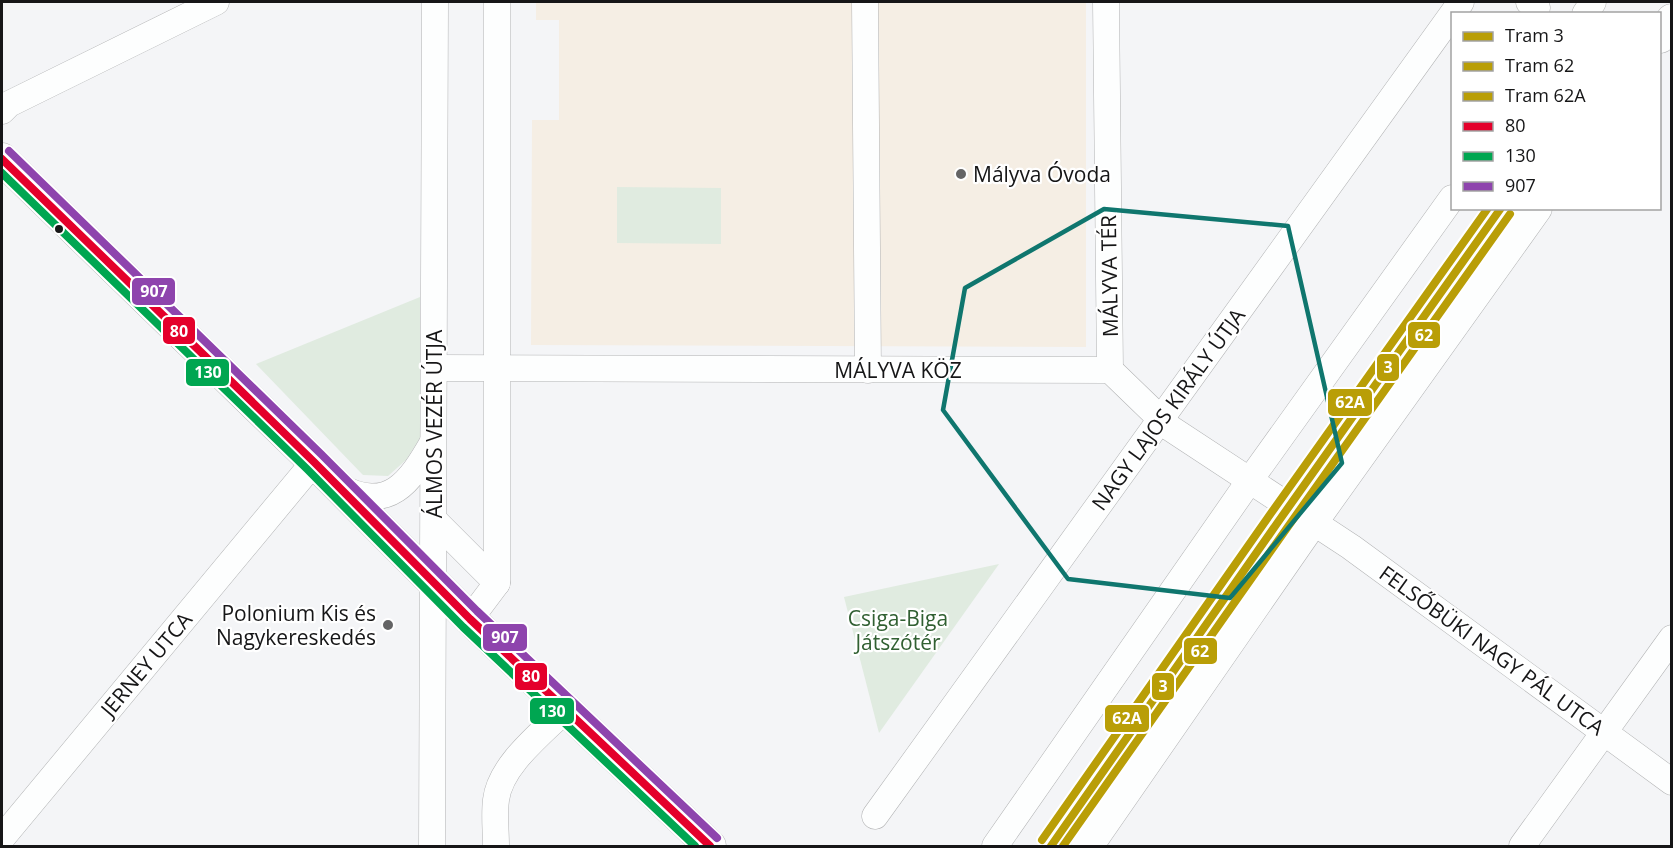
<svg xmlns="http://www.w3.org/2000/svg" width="1673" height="848" font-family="'Open Sans',sans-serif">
<rect width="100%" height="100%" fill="#f4f5f7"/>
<!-- education -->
<polygon fill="#f5eee4" points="536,2 1086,2 1086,347 531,345 532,120 559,120 559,20 536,20"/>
<!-- green -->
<g fill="#e0ebe0">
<polygon points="617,187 721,188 721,244 617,243"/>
<polygon points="420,297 420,438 406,460 388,476 363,475 256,364"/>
<polygon points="999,564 879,733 844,597"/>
</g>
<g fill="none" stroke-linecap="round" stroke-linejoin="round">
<defs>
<g id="minor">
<polyline points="865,2 868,370"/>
<polyline points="1106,2 1110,370"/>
<polyline points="1529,2 1537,8"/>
<polyline points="1585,14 1593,2"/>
<polyline points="2,111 9,104 216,2"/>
<polyline points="434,368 1110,370 1170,428 1351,547 1672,782"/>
<path d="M338 486C389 514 410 482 433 442"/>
<polyline points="434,520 497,583"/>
<polyline points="470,619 497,583 497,2"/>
<polyline points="875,816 1461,2"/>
<polyline points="2,838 314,462"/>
<polyline points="432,846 435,2"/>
<path d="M496 846C496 831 494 815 496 800 500 765 542 733 566 709"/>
<polyline points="995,846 1250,480 1452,198"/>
<polyline points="1522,846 1672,638"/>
</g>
<g id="major">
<polyline points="1660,37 1672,20"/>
<polyline points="2,159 314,462 470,619 710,846"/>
<polyline points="1087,846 1313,520 1536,208"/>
</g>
</defs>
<!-- minor casing -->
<use href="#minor" stroke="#b2b3b4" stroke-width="27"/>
<!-- major casing -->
<use href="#major" stroke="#b2b3b4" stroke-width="33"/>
<!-- minor -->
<use href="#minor" stroke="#fdfefe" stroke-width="26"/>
<!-- major -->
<use href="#major" stroke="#fdfefe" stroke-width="32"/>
<defs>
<polyline id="bus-1" points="2,159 314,462 470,619 710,846"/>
<polyline id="bus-2" points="2,173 307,469 463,627 695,846"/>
<polyline id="bus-3" points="9,151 321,454 477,611 717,838"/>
</defs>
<!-- bus-1 casing -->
<use href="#bus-1" stroke="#fff" stroke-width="12"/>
<!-- bus-2 casing -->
<use href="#bus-2" stroke="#fff" stroke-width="12"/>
<!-- bus-3 casing -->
<use href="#bus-3" stroke="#fff" stroke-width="12"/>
<!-- bus-1 -->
<use href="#bus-1" stroke="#e4002b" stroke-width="8"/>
<!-- bus-2 -->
<use href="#bus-2" stroke="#00a651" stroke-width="8"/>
<!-- bus-3 -->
<use href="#bus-3" stroke="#8e44ad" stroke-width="8"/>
<defs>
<polyline id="tram-1" points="1051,846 1278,522 1501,208"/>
<polyline id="tram-2" points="1063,846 1287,528 1510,214"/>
<polyline id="tram-3" points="1042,840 1269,516 1488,208"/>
</defs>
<!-- tram-1 casing -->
<use href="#tram-1" stroke="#fff" stroke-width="12"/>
<!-- tram-2 casing -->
<use href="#tram-2" stroke="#fff" stroke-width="12"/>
<!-- tram-3 casing -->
<use href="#tram-3" stroke="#fff" stroke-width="12"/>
<!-- tram-1 -->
<use href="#tram-1" stroke="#b99e07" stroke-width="8"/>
<!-- tram-2 -->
<use href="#tram-2" stroke="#b99e07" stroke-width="8"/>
<!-- tram-3 -->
<use href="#tram-3" stroke="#b99e07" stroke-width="8"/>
</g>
<!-- marked area -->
<path fill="none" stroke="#0f766e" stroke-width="4.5" stroke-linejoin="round" d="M1104 209 1288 226 1342 463 1230 598 1068 579 943 410 965 288Z"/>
<!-- markers -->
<g fill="#646465" stroke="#fff" stroke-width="2">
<circle cx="961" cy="174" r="6"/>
<circle cx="388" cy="625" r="6"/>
</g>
<circle fill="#161617" stroke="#fff" stroke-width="2" cx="59" cy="229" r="5"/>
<g text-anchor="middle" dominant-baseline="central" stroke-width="4.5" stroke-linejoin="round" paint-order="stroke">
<!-- poi labels -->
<g font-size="21" fill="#161617" stroke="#fff" text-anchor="start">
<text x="973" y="174">Mályva Óvoda</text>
<text x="376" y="613" text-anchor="end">Polonium Kis és<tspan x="376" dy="24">Nagykereskedés</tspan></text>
</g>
<!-- street labels -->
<g font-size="21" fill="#161617" stroke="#fff">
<text transform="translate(1109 276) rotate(-91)">MÁLYVA TÉR</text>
<text x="898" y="370">MÁLYVA KÖZ</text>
<text transform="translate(1168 409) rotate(-54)">NAGY LAJOS KIRÁLY ÚTJA</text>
<text transform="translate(434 424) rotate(-90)">ÁLMOS VEZÉR ÚTJA</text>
<text transform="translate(1492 650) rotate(36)">FELSŐBÜKI NAGY PÁL UTCA</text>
<text transform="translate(146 664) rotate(-50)">JERNEY UTCA</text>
</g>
<!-- park labels -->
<g font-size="21" fill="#316032" stroke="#fff">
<text x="898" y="618">Csiga-Biga<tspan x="898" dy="24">Játszótér</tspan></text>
</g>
</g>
<g stroke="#fff" stroke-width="2">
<rect x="131" y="277" width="45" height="29" rx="6" fill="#8e44ad"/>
<rect x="162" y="316" width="34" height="29" rx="6" fill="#e4002b"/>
<rect x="1407" y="321" width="34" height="28" rx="6" fill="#b99e07"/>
<rect x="1376" y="353" width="24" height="29" rx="6" fill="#b99e07"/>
<rect x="185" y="358" width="45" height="29" rx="6" fill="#00a651"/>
<rect x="1327" y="388" width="46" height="29" rx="6" fill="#b99e07"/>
<rect x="482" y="623" width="46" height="29" rx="6" fill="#8e44ad"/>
<rect x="1183" y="637" width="35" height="28" rx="6" fill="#b99e07"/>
<rect x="514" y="662" width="34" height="29" rx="6" fill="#e4002b"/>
<rect x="1151" y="672" width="24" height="29" rx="6" fill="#b99e07"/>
<rect x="529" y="697" width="46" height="28" rx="6" fill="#00a651"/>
<rect x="1104" y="704" width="46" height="29" rx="6" fill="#b99e07"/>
</g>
<g font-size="16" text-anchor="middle" font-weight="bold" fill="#fff">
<text x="154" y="297">907</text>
<text x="179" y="337">80</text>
<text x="1424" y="341">62</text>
<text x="1388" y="373">3</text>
<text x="208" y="378">130</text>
<text x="1350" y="408">62A</text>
<text x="505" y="643">907</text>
<text x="1200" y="657">62</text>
<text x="531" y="682">80</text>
<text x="1163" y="692">3</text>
<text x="552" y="717">130</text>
<text x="1127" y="724">62A</text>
</g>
<!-- border -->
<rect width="1673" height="848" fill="none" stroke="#161617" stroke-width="6"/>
<!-- legend -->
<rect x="1451" y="12" width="210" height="198" fill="#ffffff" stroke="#a2a2a2" stroke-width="1.5"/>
<rect x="1463" y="32" width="30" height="9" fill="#b99e07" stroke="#a2a2a2" stroke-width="1.5"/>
<text x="1505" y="42" font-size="18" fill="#161617">Tram 3</text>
<rect x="1463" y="62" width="30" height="9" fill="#b99e07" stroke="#a2a2a2" stroke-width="1.5"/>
<text x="1505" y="72" font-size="18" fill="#161617">Tram 62</text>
<rect x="1463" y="92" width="30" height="9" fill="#b99e07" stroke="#a2a2a2" stroke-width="1.5"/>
<text x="1505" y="102" font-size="18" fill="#161617">Tram 62A</text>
<rect x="1463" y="122" width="30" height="9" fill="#e4002b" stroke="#a2a2a2" stroke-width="1.5"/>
<text x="1505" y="132" font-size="18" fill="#161617">80</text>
<rect x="1463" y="152" width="30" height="9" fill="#00a651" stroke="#a2a2a2" stroke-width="1.5"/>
<text x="1505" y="162" font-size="18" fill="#161617">130</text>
<rect x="1463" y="182" width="30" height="9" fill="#8e44ad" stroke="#a2a2a2" stroke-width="1.5"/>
<text x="1505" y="192" font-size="18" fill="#161617">907</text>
</svg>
